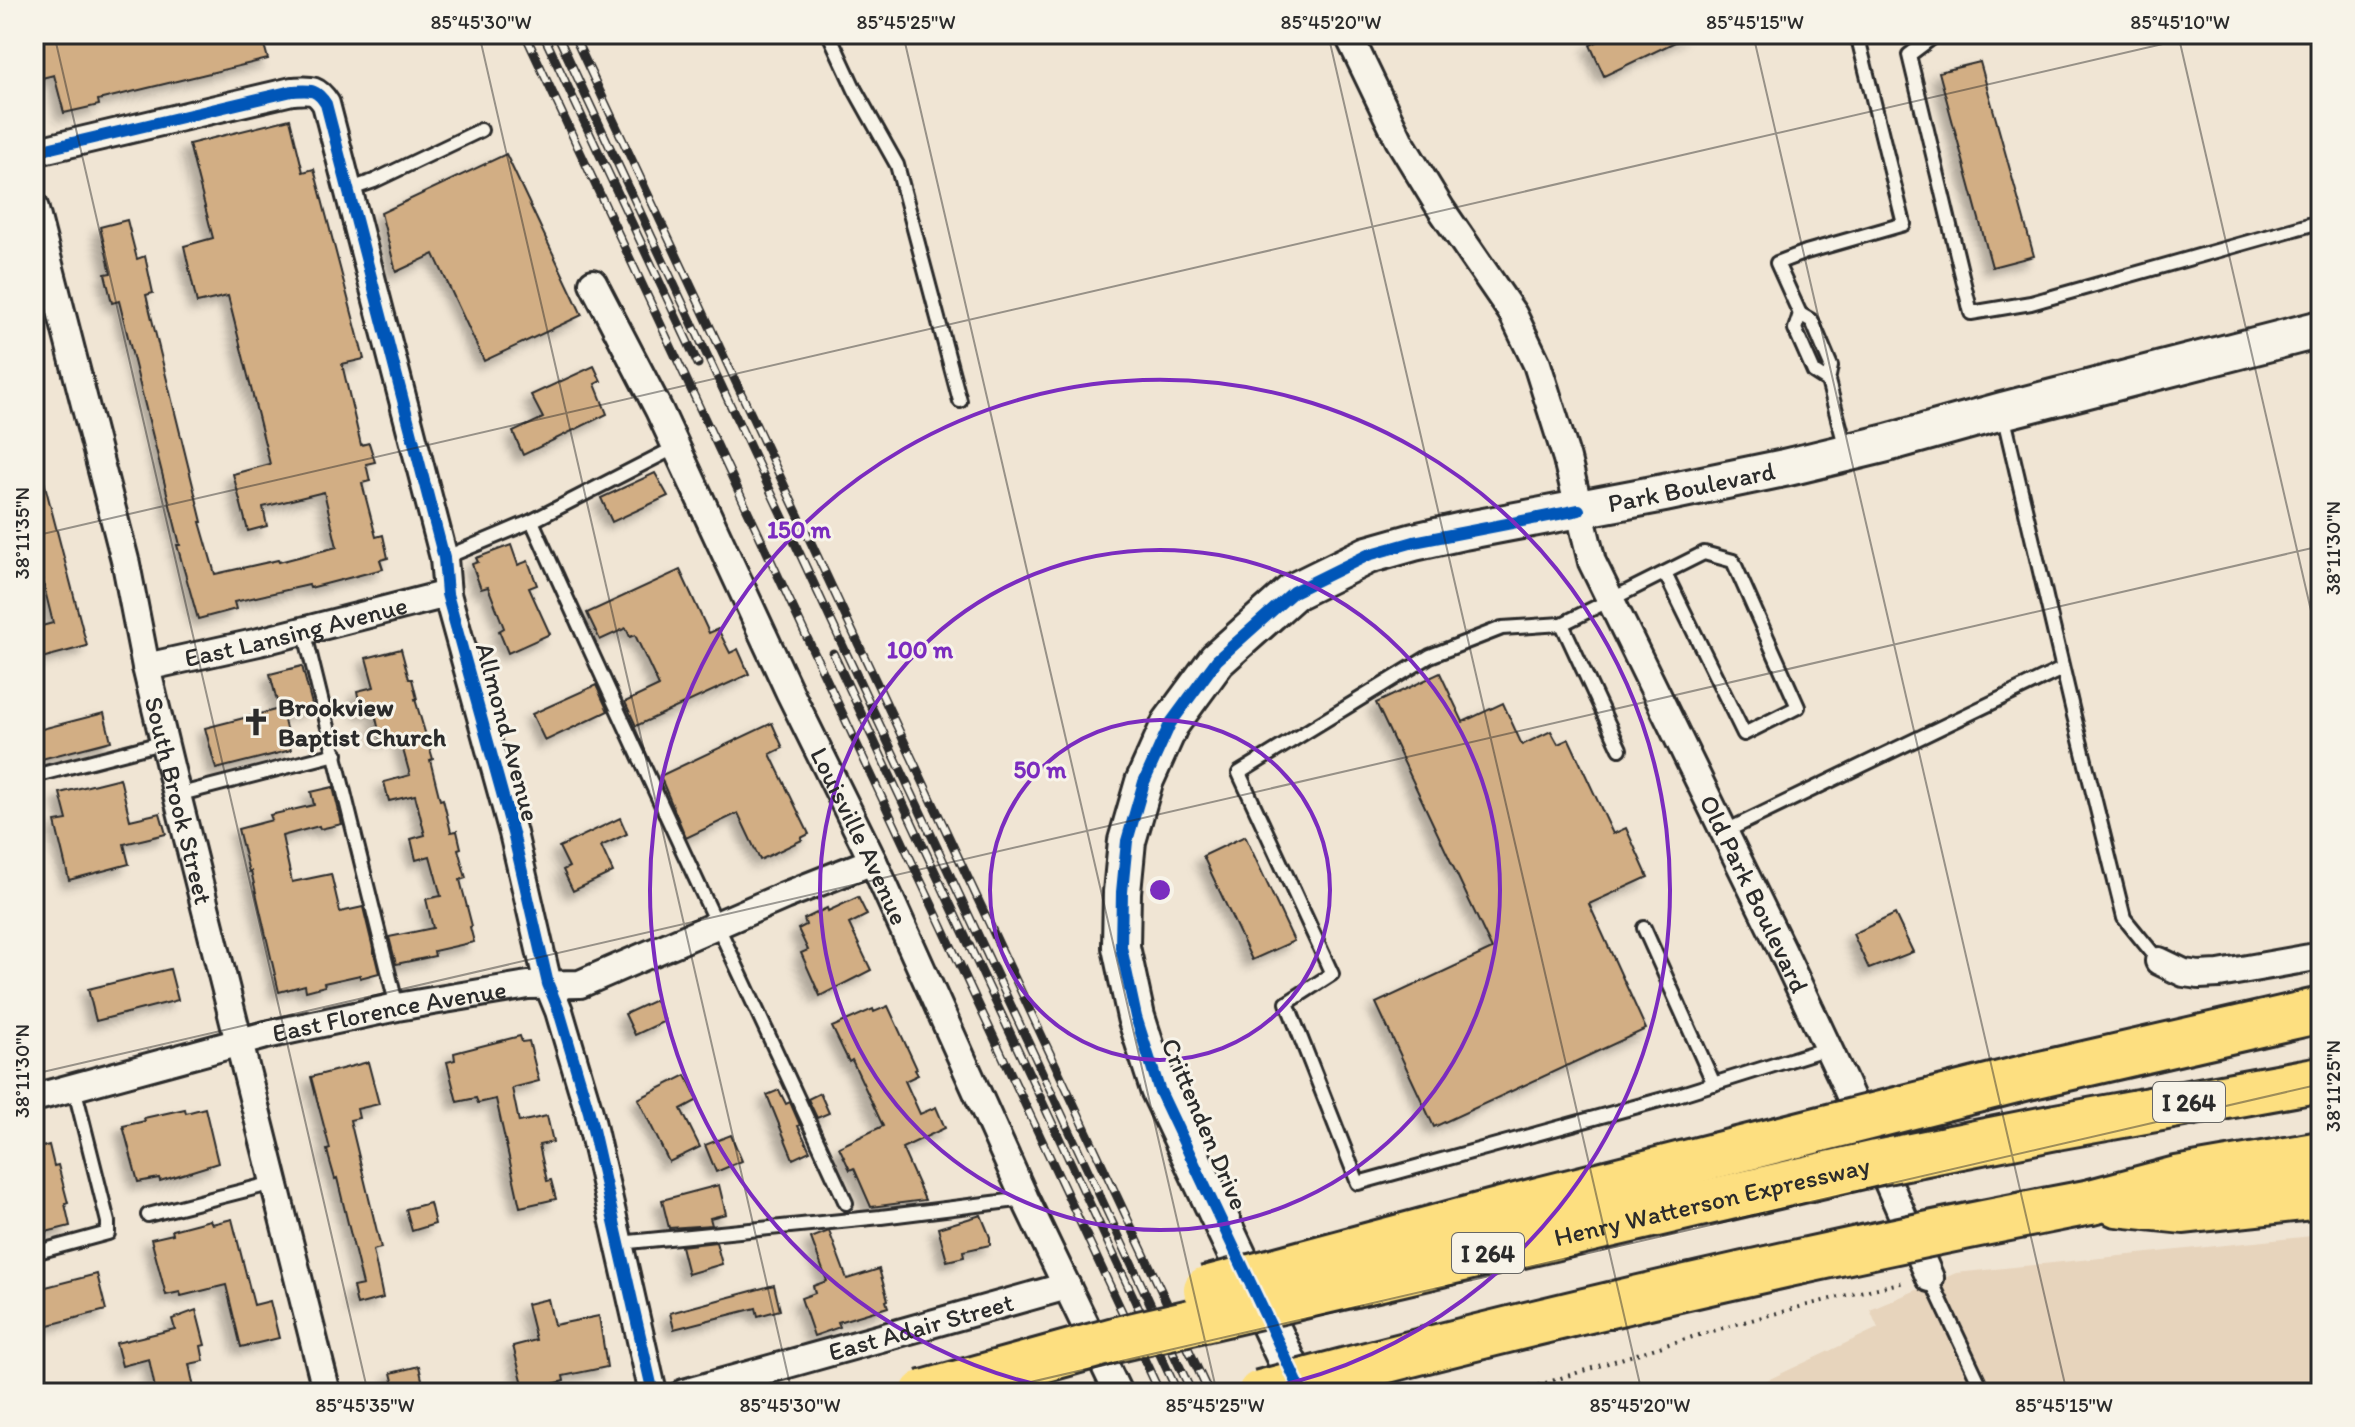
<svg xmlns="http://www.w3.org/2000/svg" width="2355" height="1427" font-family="Itim,sans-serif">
<defs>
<filter id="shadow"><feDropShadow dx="-7" dy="7" stdDeviation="4" flood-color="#0004"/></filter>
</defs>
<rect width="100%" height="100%" fill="#f0e5d4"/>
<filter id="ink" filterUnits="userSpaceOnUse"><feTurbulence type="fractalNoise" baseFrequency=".0125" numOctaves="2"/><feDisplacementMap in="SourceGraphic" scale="16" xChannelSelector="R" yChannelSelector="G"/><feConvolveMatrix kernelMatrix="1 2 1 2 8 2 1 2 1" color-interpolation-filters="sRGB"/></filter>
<g filter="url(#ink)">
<!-- built -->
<polygon fill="#e7d4bc" points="2321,1235 2321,1393 1740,1393 1878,1328 1870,1310 1956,1273"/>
<!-- building -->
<g fill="#d2ae84" stroke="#2b2b2b" stroke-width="2" filter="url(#shadow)">
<polygon points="34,34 152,34 155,44 190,34 261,34 268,59 98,100 99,105 64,113 54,75 34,80"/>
<polygon points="1613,34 1692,34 1604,76 1590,45"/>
<polygon points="1980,62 2034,256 1992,267 1939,72"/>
<polygon points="290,119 303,172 314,169 364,359 342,364 361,445 369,443 375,462 366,464 370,481 362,483 376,537 383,535 388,558 380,560 383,569 310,588 309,585 234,602 236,609 198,619 177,545 180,545 119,301 112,303 105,274 111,273 100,227 127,220 137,259 145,256 153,293 146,295 202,522 200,522 215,574 278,560 279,562 337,547 324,492 263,507 267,526 248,531 233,474 270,464 228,296 197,303 184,246 213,238 189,144"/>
<polygon points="506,154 582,315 484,361 434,254 396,272 381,213"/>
<polygon points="594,366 601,381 595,384 607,414 523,455 513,432 543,418 531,395"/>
<polygon points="40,466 87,646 34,660 34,628 53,623 38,562 34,563 34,467"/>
<polygon points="655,473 668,496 612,522 601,498"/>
<polygon points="511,545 518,565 528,561 537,585 529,588 550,634 508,653 499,631 504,628 488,587 481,589 472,564 478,562 476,558"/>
<polygon points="680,570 709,633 718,629 730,653 738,649 749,674 636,726 625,702 659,686 635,635 630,637 626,628 600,640 587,613"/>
<polygon points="401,649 409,679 412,679 417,699 415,699 433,759 430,760 440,800 443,799 451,832 457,831 461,848 458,849 466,878 460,880 472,926 470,927 474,942 434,951 435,956 396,964 389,937 433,928 426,899 441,896 430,856 416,860 411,839 425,835 415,795 389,801 384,782 410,775 399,735 381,740 374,709 361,712 357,691 374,687 366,658"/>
<polygon points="302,666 313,708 283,716 291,750 216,769 205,728 279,709 270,674"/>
<polygon points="1440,673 1463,722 1503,703 1522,745 1551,731 1558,744 1569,739 1613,834 1626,828 1648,877 1589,904 1646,1029 1434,1127 1376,1003 1492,949 1376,703"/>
<polygon points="596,685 608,711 545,741 532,714"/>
<polygon points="104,713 111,741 34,761 34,731"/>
<polygon points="772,723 783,748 770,754 809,834 801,838 802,840 760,860 738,813 686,838 660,776"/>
<polygon points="120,778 130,820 160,813 166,834 124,844 129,864 69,880 55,822 67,820 60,793"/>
<polygon points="333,787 342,824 320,829 319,826 282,836 292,882 331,874 340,912 363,907 379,973 360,978 360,975 324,983 325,986 306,991 305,985 279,992 251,871 249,872 238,829 272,820 270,815 314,805 311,792"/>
<polygon points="620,818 627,834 601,846 613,872 573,891 563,870 569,867 559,847"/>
<polygon points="1245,836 1294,941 1252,960 1203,856"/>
<polygon points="858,897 867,915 849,924 871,970 820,996 801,953 808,950 798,929 806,925 804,919 827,908 828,911"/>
<polygon points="1895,914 1913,952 1869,969 1853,934"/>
<polygon points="170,969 178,1000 96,1021 88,989"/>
<polygon points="655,1000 665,1021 635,1035 625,1014"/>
<polygon points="888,1006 917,1069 915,1070 918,1075 905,1081 920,1114 936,1107 945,1128 902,1148 925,1200 871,1207 854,1168 850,1170 839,1147 883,1126 852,1060 849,1062 832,1027 873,1009 874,1012"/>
<polygon points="520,1036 522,1042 529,1041 539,1081 512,1088 519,1122 547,1116 553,1142 539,1145 547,1181 551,1180 556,1199 520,1207 496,1099 478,1103 476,1098 457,1102 447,1062 455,1060 454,1053"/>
<polygon points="368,1062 379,1104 357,1109 359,1118 350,1120 381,1248 373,1250 383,1298 357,1305 353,1287 363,1285 337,1178 335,1179 329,1158 327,1150 330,1149 311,1077"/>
<polygon points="686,1075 698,1100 681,1109 700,1147 669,1162 638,1099"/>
<polygon points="779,1090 786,1104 790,1102 800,1125 798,1126 810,1151 793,1159 767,1095"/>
<polygon points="820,1093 829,1113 817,1118 808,1099"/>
<polygon points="205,1108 218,1163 160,1181 159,1178 138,1182 123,1126 145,1121 144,1118 185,1109 186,1113"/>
<polygon points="731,1135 742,1161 716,1172 705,1145"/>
<polygon points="49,1145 54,1166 58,1165 68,1203 65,1204 70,1226 34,1235 34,1149"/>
<polygon points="719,1185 726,1214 710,1218 712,1225 669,1228 662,1200"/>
<polygon points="430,1203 435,1224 412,1231 406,1209"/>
<polygon points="981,1215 990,1237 990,1245 963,1251 964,1257 947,1261 938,1228"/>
<polygon points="232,1219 254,1305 270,1301 279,1338 241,1347 226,1285 181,1296 180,1292 166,1295 151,1239 173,1234 172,1230 210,1220 212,1224"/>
<polygon points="829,1231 847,1279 879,1269 888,1300 886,1301 888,1307 838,1322 840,1327 814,1336 801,1298 815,1293 813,1286 827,1281 811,1238"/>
<polygon points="716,1242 722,1264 688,1274 681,1246"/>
<polygon points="97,1274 106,1310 34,1329 34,1290"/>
<polygon points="774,1285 780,1310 758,1316 756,1308 674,1329 670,1313"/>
<polygon points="548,1299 554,1325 599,1316 607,1367 563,1376 564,1381 529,1390 528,1383 523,1384 513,1346 536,1340 527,1304"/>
<polygon points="196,1310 205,1345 201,1346 204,1361 189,1364 195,1393 156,1393 149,1359 122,1366 116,1343 175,1329 172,1319"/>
<polygon points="419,1366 425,1393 396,1393 391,1373"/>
</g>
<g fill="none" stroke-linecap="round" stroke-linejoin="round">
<defs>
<g id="service">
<polyline points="829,34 855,90 897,165 960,401"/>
<polyline points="1937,34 1909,55 1971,313 2031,303 2316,223 2321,219"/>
<polyline points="348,190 374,181 481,130"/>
<polyline points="1800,314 1777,263 1806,252 1904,224 1857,34"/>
<polyline points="1828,381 1814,372 1795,329 1800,314 1812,321 1831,366 1828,381 1846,449"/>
<polyline points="2003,414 2074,716 2124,918 2159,961"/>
<path d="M532 521C634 750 742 976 846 1203"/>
<polyline points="444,558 532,521 676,447"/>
<polyline points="1665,573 1744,734 1798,707 1733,561 1704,553 1562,624 1502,628 1430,656 1239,773 1332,974 1287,1003 1358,1183 1678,1095 1828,1048"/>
<polyline points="1562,624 1620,749"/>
<polyline points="304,630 397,1007"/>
<polyline points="34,776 165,742"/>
<polyline points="177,795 336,754"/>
<polyline points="1724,832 2062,669"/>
<polyline points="1644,928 1714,1084"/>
<polyline points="148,1215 274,1183"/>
<polyline points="619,1243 881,1217 1025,1199"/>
<polyline points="34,1253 108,1233 108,1222 74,1087"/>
<polyline points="1930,1278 1984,1393"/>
</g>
<g id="minor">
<path id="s1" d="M1348 34 1399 140 1441 209 1513 314 1537 364 1567 459 1592 562 1782 950 1844 1082 1930 1278"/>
<path d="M34 152 292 91C310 90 316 88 326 104L444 558 447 594 513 833 548 984 559 1011 589 1112 653 1393"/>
<path id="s2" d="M34 206 126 564 146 667 177 795 327 1393"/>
<path id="s3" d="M593 283 659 410 790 693 873 861 1025 1199 1118 1393"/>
<path id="s4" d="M146 667 259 642 447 594"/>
<polyline points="2159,961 2184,973 2199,975 2219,974 2321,956"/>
<path id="s5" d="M34 1098 266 1035 397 1007 528 985 580 984 784 896 873 861"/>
<path id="s6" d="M684 1393 1067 1286"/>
</g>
<g id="secondary">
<path id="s7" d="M1302 1393 1159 1089 1136 1017 1121 947 1122 892 1127 841 1144 782 1170 724 1217 660 1293 592 1368 555 1414 542 1463 531 1664 493 1784 468 1887 443 2002 411 2321 329"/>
</g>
<g id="motorway">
<polyline points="2032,1076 2321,1010"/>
<polyline points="2056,1127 2321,1079"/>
<polyline points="2091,1202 2177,1179 2321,1154"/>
<polyline points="2117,1204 2184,1211 2321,1196"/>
</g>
</defs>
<!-- service casing -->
<use href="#service" stroke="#2b2b2b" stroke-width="18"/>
<!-- minor casing -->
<use href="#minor" stroke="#2b2b2b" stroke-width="32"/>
<!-- secondary casing -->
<use href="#secondary" stroke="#2b2b2b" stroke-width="42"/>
<!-- motorway casing -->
<use href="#motorway" stroke="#2b2b2b" stroke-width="50"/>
<!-- path -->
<path stroke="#2b2b2b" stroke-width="4" stroke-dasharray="2 6" stroke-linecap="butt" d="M1515 1393C1643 1351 1773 1310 1905 1282"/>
<!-- service -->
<use href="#service" stroke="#f7f3e8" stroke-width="12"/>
<!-- minor -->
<use href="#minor" stroke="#f7f3e8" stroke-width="26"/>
<!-- secondary -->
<use href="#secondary" stroke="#f7f3e8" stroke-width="36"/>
<!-- motorway -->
<use href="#motorway" stroke="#fddf80" stroke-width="44"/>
<defs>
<g id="rail">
<polyline points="525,34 1160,1393"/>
<polyline points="543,34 698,364"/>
<polyline points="557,34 1192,1393"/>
<polyline points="573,34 1209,1393"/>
<polyline points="833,653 1178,1393"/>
</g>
</defs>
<!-- rail casing -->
<use href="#rail" stroke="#2b2b2b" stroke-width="9"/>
<!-- rail -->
<use href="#rail" stroke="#f7f3e8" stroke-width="6" stroke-dasharray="18" stroke-linecap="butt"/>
<defs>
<g id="motorway-bridge">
<polyline points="1206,1289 1539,1200 2032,1076"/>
<path id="s8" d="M923 1393 1122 1338 1876 1163 2056 1127"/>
<path d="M1260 1393C1535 1320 1811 1255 2091 1202"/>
</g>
</defs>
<!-- motorway-bridge casing -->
<use href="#motorway-bridge" stroke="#2b2b2b" stroke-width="50" stroke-linecap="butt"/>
<!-- motorway-bridge -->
<use href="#motorway-bridge" stroke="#fddf80" stroke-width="44"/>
<defs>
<g id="cycleway">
<path d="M34 152 292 91C310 90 316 88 326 104L444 558 447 594 513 833 548 984 559 1011 589 1112 653 1393"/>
<polyline points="1302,1393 1159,1089 1136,1017 1121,947 1122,892 1127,841 1144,782 1170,724 1217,660 1293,592 1368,555 1414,542 1579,510"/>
</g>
</defs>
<!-- cycleway casing -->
<use href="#cycleway" stroke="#f7f3e8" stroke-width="17"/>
<!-- cycleway -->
<use href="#cycleway" stroke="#0057b8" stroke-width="12"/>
</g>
</g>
<!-- ticks -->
<path fill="none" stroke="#2b2b2b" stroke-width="2" stroke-opacity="0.45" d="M54 34 368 1393M479 34 792 1393M903 34 1217 1393M1328 34 1642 1393M1753 34 2067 1393M2178 34 2321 654M34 536 2206 34M34 1074 2321 546M983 1393 2321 1084"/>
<!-- distance rings -->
<g fill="none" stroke="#7b2cbf" stroke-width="4">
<circle cx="1160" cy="890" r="170"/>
<circle cx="1160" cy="890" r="340"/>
<path d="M1071 1392A510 510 0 1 1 1249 1392"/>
</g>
<!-- icons -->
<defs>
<symbol id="church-bare" viewBox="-9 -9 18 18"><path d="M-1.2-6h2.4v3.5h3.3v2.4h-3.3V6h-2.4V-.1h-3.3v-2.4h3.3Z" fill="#2b2b2b" stroke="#f7f3e8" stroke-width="2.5" paint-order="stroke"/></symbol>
</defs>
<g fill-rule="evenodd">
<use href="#church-bare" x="236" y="702" width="40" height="40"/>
</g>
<g text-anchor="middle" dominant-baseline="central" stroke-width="6" stroke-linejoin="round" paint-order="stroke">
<!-- shield labels -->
<g fill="#f7f3e8" stroke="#686764" stroke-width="2">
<rect x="2153" y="1082" width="72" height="40" rx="6"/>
<rect x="1452" y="1233" width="72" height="40" rx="6"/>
</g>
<g font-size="24" font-weight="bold" fill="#2b2b2b">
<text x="2189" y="1102">I 264</text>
<text x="1488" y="1253">I 264</text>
</g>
<!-- street labels -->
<g font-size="26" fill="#2b2b2b" stroke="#f7f3e8">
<text stroke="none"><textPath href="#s7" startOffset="1310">Park Boulevard</textPath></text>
<text stroke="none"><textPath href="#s4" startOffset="154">East Lansing Avenue</textPath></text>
<text transform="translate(508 732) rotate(75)">Allmond Avenue</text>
<text stroke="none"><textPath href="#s2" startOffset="612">South Brook Street</textPath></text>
<text stroke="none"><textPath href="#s3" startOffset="614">Louisville Avenue</textPath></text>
<text stroke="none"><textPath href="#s1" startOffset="956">Old Park Boulevard</textPath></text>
<text stroke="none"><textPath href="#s5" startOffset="366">East Florence Avenue</textPath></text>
<text transform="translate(1205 1124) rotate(67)">Crittenden Drive</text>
<text stroke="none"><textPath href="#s8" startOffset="812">Henry Watterson Expressway</textPath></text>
<text stroke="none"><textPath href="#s6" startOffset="246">East Adair Street</textPath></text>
</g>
<!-- poi labels -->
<g font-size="26" font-weight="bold" fill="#2b2b2b" stroke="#f7f3e8" text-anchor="start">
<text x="278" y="707">Brookview<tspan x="278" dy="30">Baptist Church</tspan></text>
</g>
</g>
<circle cx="1160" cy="890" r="12" fill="#7b2cbf" stroke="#f7f3e8" stroke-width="4"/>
<g font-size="24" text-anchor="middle" font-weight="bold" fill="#7b2cbf" stroke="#f7f3e8" stroke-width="6" stroke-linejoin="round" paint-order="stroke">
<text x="799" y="538">150 m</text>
<text x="920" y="658">100 m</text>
<text x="1040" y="778">50 m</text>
</g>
<!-- margin -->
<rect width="2355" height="1427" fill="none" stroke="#f7f3e8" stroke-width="88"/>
<rect x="44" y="44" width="2267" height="1339" fill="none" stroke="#2b2b2b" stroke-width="3"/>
<g font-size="20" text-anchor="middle" fill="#2b2b2b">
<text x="481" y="29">85°45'30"W</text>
<text x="906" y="29">85°45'25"W</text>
<text x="1331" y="29">85°45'20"W</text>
<text x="1755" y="29">85°45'15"W</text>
<text x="2180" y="29">85°45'10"W</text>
<text transform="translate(22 533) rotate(-90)" y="7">38°11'35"N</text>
<text transform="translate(2333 548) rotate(-90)" y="7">38°11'30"N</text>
<text transform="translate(22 1071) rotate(-90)" y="7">38°11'30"N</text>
<text transform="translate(2333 1086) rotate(-90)" y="7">38°11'25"N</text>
<text x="365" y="1412">85°45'35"W</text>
<text x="790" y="1412">85°45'30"W</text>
<text x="1215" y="1412">85°45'25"W</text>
<text x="1640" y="1412">85°45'20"W</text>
<text x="2064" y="1412">85°45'15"W</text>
</g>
</svg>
